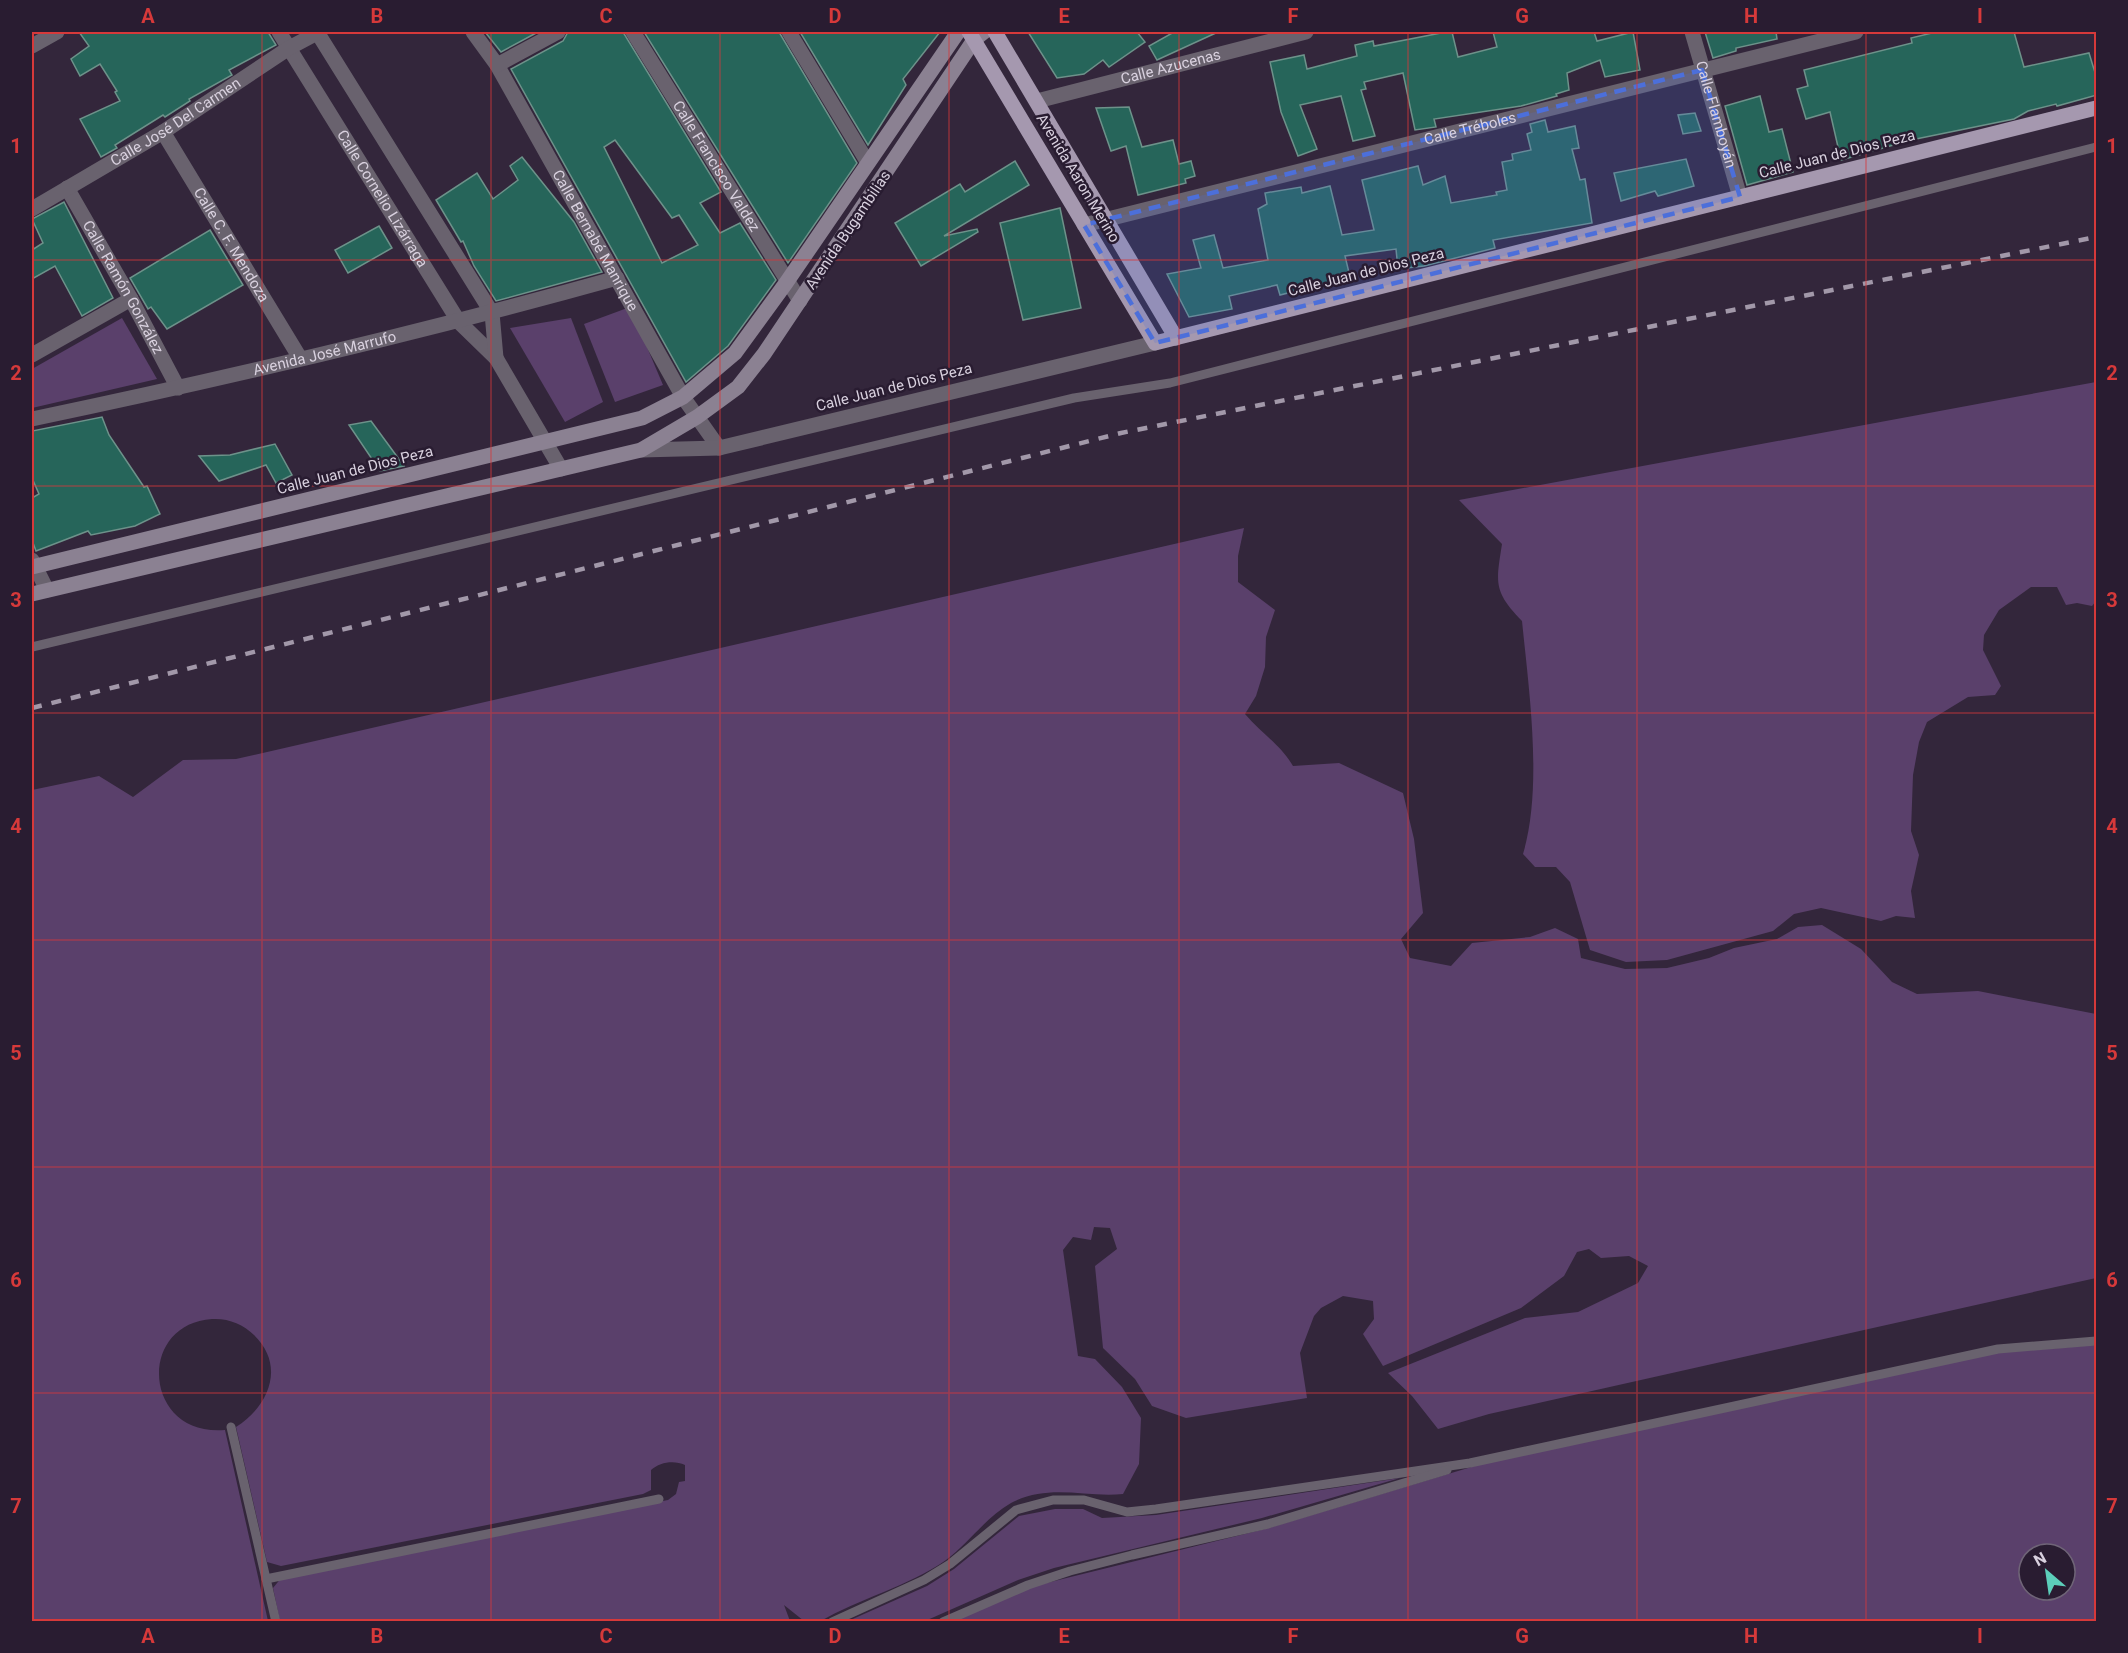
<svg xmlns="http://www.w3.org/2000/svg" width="2128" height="1653" font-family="Roboto,sans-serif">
<rect width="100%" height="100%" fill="#33263b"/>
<!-- green -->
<g fill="#5a406b" fill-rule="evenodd">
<polygon points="630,307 663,385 615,402 584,324"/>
<polygon points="122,318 157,379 32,408 32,369"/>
<polygon points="571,318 603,402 565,422 510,328"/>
<path d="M2096 382V601L2092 606 2077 603 2066 605 2057 587H2031L1999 610 1984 635 1983 650 2001 686 1995 695 1968 697 1927 722 1919 742 1913 775 1911 831 1919 855 1911 891 1915 918 1896 916 1881 921 1821 908 1794 914 1773 931 1667 960 1626 962 1590 950 1570 882 1556 867H1535L1523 854C1543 787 1529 691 1522 621 1493 591 1496 583 1502 544L1459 500Z"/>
<path d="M1244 528 1238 556V582L1275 610 1266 637 1265 667 1256 696 1245 714C1262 734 1280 744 1293 766L1339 763 1403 793 1414 839 1423 913 1401 939 1410 958 1451 966 1472 943 1530 937 1555 928 1578 939 1581 958 1625 969 1667 968 1709 958 1734 948 1777 939 1798 927 1822 925 1861 949 1892 982 1917 994 1978 991 2096 1014V1278L1489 1414 1438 1429 1412 1396 1388 1373 1525 1318 1578 1312 1638 1283 1648 1266 1629 1256 1601 1258 1589 1249 1577 1252 1564 1276 1521 1308 1383 1366 1363 1334 1374 1319 1373 1301 1343 1296 1321 1308 1314 1316 1300 1353 1307 1398 1186 1418 1152 1406 1135 1379 1103 1348 1095 1266 1117 1249 1110 1228 1094 1227 1091 1240 1073 1237 1063 1250 1078 1356 1095 1359 1122 1387 1141 1418 1139 1464 1123 1494C1086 1498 1049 1483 1011 1503 986 1517 969 1543 946 1560 907 1587 860 1598 819 1622L804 1621 784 1605 790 1621H280L273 1588 282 1577 668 1500 676 1494 679 1482 685 1481V1465C674 1460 660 1462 651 1470V1490L643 1494 281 1566 267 1562 236 1427C269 1406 286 1366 254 1335 243 1324 228 1318 212 1319 136 1324 143 1437 225 1430L268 1621H32V790L99 776 133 797 183 760 236 759Z"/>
<path d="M2096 1345V1621L952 1622 1022 1589 1265 1529 1488 1462 1980 1354ZM2029 1554H2065V1590H2029Z"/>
<polygon points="1400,1478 1262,1518 1054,1568 1018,1580 925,1621 846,1622 927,1586 954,1569 1019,1516 1055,1509 1083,1509 1102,1518 1156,1515"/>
</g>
<!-- building -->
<g fill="#26655a" stroke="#6d928a" stroke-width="1.5" fill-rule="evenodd">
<polygon points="79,32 268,32 276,45 229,70 232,75 189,99 190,101 165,117 163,115 115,145 117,148 101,157 80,119 120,101 115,92 117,91 100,64 80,76 71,59 89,46"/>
<polygon points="485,32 538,32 501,52"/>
<path d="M568 32H623L721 192 700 203 720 233 740 223 776 280 728 346 686 382 511 69 563 41ZM615 140 672 218 679 215 698 245 662 263 604 147Z"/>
<polygon points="644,32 779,32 857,163 788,263"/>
<polygon points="800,32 940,32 903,79 906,85 868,145"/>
<polygon points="1028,32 1137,32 1145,42 1109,67 1103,60 1084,74 1057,78"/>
<polygon points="1174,32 1218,32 1157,60 1149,46"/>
<polygon points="1446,32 1452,32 1458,57 1497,47 1493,32 1594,32 1597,41 1633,32 1640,70 1605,77 1600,60 1567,73 1569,90 1556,94 1557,96 1521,106 1434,119 1436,127 1415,130 1403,73 1364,82 1366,89 1361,90 1375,136 1353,141 1341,96 1300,105 1317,149 1298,156 1281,112 1270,62 1304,55 1307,69 1357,56 1355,45 1373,41 1374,46"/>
<polygon points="1705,32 1776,32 1777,39 1736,48 1736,51 1713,58"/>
<polygon points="1936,32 2014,32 2024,67 2089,53 2097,79 2097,95 2057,106 2056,104 2028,111 2014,119 1911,140 1841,160 1830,112 1806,119 1797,89 1808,86 1804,70 1912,43 1911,38"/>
<polygon points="1760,96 1769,132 1782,129 1793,172 1747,185 1725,106"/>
<polygon points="1129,107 1142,147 1173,140 1179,164 1191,161 1195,176 1185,179 1186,183 1138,195 1126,146 1111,151 1096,108"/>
<polygon points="1695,113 1701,131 1683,134 1678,115"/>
<polygon points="1545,120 1548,132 1575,126 1579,148 1572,149 1580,180 1585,179 1592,223 1493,240 1495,248 1424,266 1398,269 1396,249 1345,256 1350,277 1280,295 1277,285 1229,296 1232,309 1189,317 1167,274 1201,268 1193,240 1214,235 1223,268 1268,260 1258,209 1267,204 1265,193 1301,187 1302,193 1330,186 1342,235 1374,230 1362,180 1418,166 1423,185 1445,176 1451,203 1497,195 1496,192 1507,190 1502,162 1513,160 1512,154 1531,150 1527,134 1532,132 1530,124"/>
<polygon points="522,157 574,222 602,272 496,301 474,266 463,241 461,242 436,200 477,173 493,199 518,180 510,166"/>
<polygon points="1686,159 1694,186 1658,196 1655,191 1621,201 1614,173"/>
<polygon points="1015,161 1029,185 944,236 977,229 978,232 921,266 895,223 960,184 965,192"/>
<polygon points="64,202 113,298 82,316 55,266 32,279 32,250 43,243 32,219"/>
<polygon points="1060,208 1081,308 1023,320 1000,223"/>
<polygon points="379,226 392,248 348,273 335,250"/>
<polygon points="210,230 243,285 167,329 151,307 148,309 130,278"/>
<polygon points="102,417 109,435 144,487 147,486 160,514 135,526 91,535 88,531 36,551 32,540 32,498 39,494 32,478 32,431"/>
<polygon points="371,421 404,466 380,471 349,425"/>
<polygon points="275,444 292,475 276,483 266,465 219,481 199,456 230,455"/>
</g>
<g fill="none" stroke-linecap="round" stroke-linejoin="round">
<!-- service -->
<g stroke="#69626e" stroke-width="9">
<polyline points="32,647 1074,398 1170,383 2096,147"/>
<polyline points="231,1427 276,1622"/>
<polyline points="266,1579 659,1499"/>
<polyline points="832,1622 924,1580 950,1564 1016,1510 1053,1500 1084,1500 1127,1512 1156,1509 1470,1463 1998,1349 2096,1341"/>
<polyline points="943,1622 1028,1585 1070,1571 1132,1555 1268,1524 1447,1470"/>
</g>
<!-- minor -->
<g stroke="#69626e" stroke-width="15">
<path id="s1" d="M279 32 459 322 496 358 561 469"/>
<polyline points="317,32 492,313 496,358"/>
<path id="s2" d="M473 32 497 65 683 397 719 448"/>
<path id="s3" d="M633 32 800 301"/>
<polyline points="789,32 868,163"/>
<path id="s4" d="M1692 32 1740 197"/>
<polyline points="32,46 57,32"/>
<polyline points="497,65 558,32"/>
<path id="s5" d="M1037 101 1306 32"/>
<path id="s6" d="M163 132 300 358"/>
<path id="s7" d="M67 188 131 299 178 388"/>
<path id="s8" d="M32 209 163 132 289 48 319 32"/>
<path id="s9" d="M1084 225 1856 32"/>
<polyline points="32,355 131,299"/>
<path id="s10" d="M32 419C228 378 423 332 617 278"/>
<polyline points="32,560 47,590"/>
</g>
<!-- tertiary -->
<polyline stroke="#69626e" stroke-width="15" points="641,450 719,448 1155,343"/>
<!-- secondary -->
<g stroke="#8b8192" stroke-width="15">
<polyline points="32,567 642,418 683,397 735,353 786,283 958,32"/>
<polyline points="32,594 641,450 697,417 738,387 764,354 974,40 984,32"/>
</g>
<!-- primary -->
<g stroke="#a598af" stroke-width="15">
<polyline points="969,32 1155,343 2096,108"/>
<polyline points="995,32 1176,338"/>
</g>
<!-- rail -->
<polyline stroke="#a298a9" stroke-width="4.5" stroke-dasharray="10 10" stroke-linecap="butt" points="32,708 1121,433 2096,237"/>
</g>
<!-- marked area -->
<path fill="#4c6fda" fill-opacity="0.2" stroke="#4c6fda" stroke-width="4.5" stroke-dasharray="12 8" stroke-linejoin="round" d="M1702 70 1740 197 1155 343 1084 225Z"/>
<!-- grid -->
<path fill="none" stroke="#d6393a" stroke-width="1.5" stroke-opacity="0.55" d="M262 32V1622M491 32V1622M720 32V1622M949 32V1622M1179 32V1622M1408 32V1622M1637 32V1622M1866 32V1622M32 260H2096M32 486H2096M32 713H2096M32 940H2096M32 1167H2096M32 1393H2096"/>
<g text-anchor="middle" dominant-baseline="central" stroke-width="5" stroke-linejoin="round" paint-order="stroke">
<!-- street labels -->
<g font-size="15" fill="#d9d1df" stroke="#291c31">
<text stroke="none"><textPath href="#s5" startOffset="138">Calle Azucenas</textPath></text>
<text stroke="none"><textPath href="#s4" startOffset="86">Calle Flamboyán</textPath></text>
<text stroke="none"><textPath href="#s8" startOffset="168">Calle José Del Carmen</textPath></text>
<text stroke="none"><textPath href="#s9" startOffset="398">Calle Tréboles</textPath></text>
<text transform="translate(1837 154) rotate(-14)">Calle Juan de Dios Peza</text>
<text stroke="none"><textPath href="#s3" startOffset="158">Calle Francisco Valdez</textPath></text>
<text transform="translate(1078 178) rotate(59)">Avenida Aaron Merino</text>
<text stroke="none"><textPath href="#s1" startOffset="196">Calle Cornelio Lizárraga</textPath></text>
<text transform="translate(848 230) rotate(-56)">Avenida Bugambilias</text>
<text stroke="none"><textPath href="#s2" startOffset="242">Calle Bernabé Manrique</textPath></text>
<text stroke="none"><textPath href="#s6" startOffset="132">Calle C. F. Mendoza</textPath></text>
<text transform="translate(1366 272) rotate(-14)">Calle Juan de Dios Peza</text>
<text stroke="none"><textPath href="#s7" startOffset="114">Calle Ramón González</textPath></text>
<text stroke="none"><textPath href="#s10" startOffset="300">Avenida José Marrufo</textPath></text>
<text transform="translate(894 387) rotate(-14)">Calle Juan de Dios Peza</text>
<text transform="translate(355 470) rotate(-14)">Calle Juan de Dios Peza</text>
</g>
</g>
<!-- border -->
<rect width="2128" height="1653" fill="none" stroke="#291c31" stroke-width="66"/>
<!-- north arrow -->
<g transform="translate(2047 1572) rotate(331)"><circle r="28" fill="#291c31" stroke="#6f6477" stroke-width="1.5"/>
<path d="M0-4.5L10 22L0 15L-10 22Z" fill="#5cceba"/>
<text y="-9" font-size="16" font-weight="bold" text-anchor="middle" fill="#d9d1df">N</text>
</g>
<rect x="33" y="33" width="2062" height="1587" fill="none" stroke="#d6393a" stroke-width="2"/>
<g font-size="20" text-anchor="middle" font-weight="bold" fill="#d6393a">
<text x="148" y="23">A</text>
<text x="377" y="23">B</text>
<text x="606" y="23">C</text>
<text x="835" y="23">D</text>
<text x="1064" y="23">E</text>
<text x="1293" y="23">F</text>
<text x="1522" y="23">G</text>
<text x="1751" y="23">H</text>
<text x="1980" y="23">I</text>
<text x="16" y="153">1</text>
<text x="2112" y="153">1</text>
<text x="16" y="380">2</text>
<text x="2112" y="380">2</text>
<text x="16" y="607">3</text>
<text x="2112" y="607">3</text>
<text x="16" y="833">4</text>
<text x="2112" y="833">4</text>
<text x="16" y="1060">5</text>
<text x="2112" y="1060">5</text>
<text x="16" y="1287">6</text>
<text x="2112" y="1287">6</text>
<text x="16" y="1513">7</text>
<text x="2112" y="1513">7</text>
<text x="148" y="1643">A</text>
<text x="377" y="1643">B</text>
<text x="606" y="1643">C</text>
<text x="835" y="1643">D</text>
<text x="1064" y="1643">E</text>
<text x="1293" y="1643">F</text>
<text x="1522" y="1643">G</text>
<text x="1751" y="1643">H</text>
<text x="1980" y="1643">I</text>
</g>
</svg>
